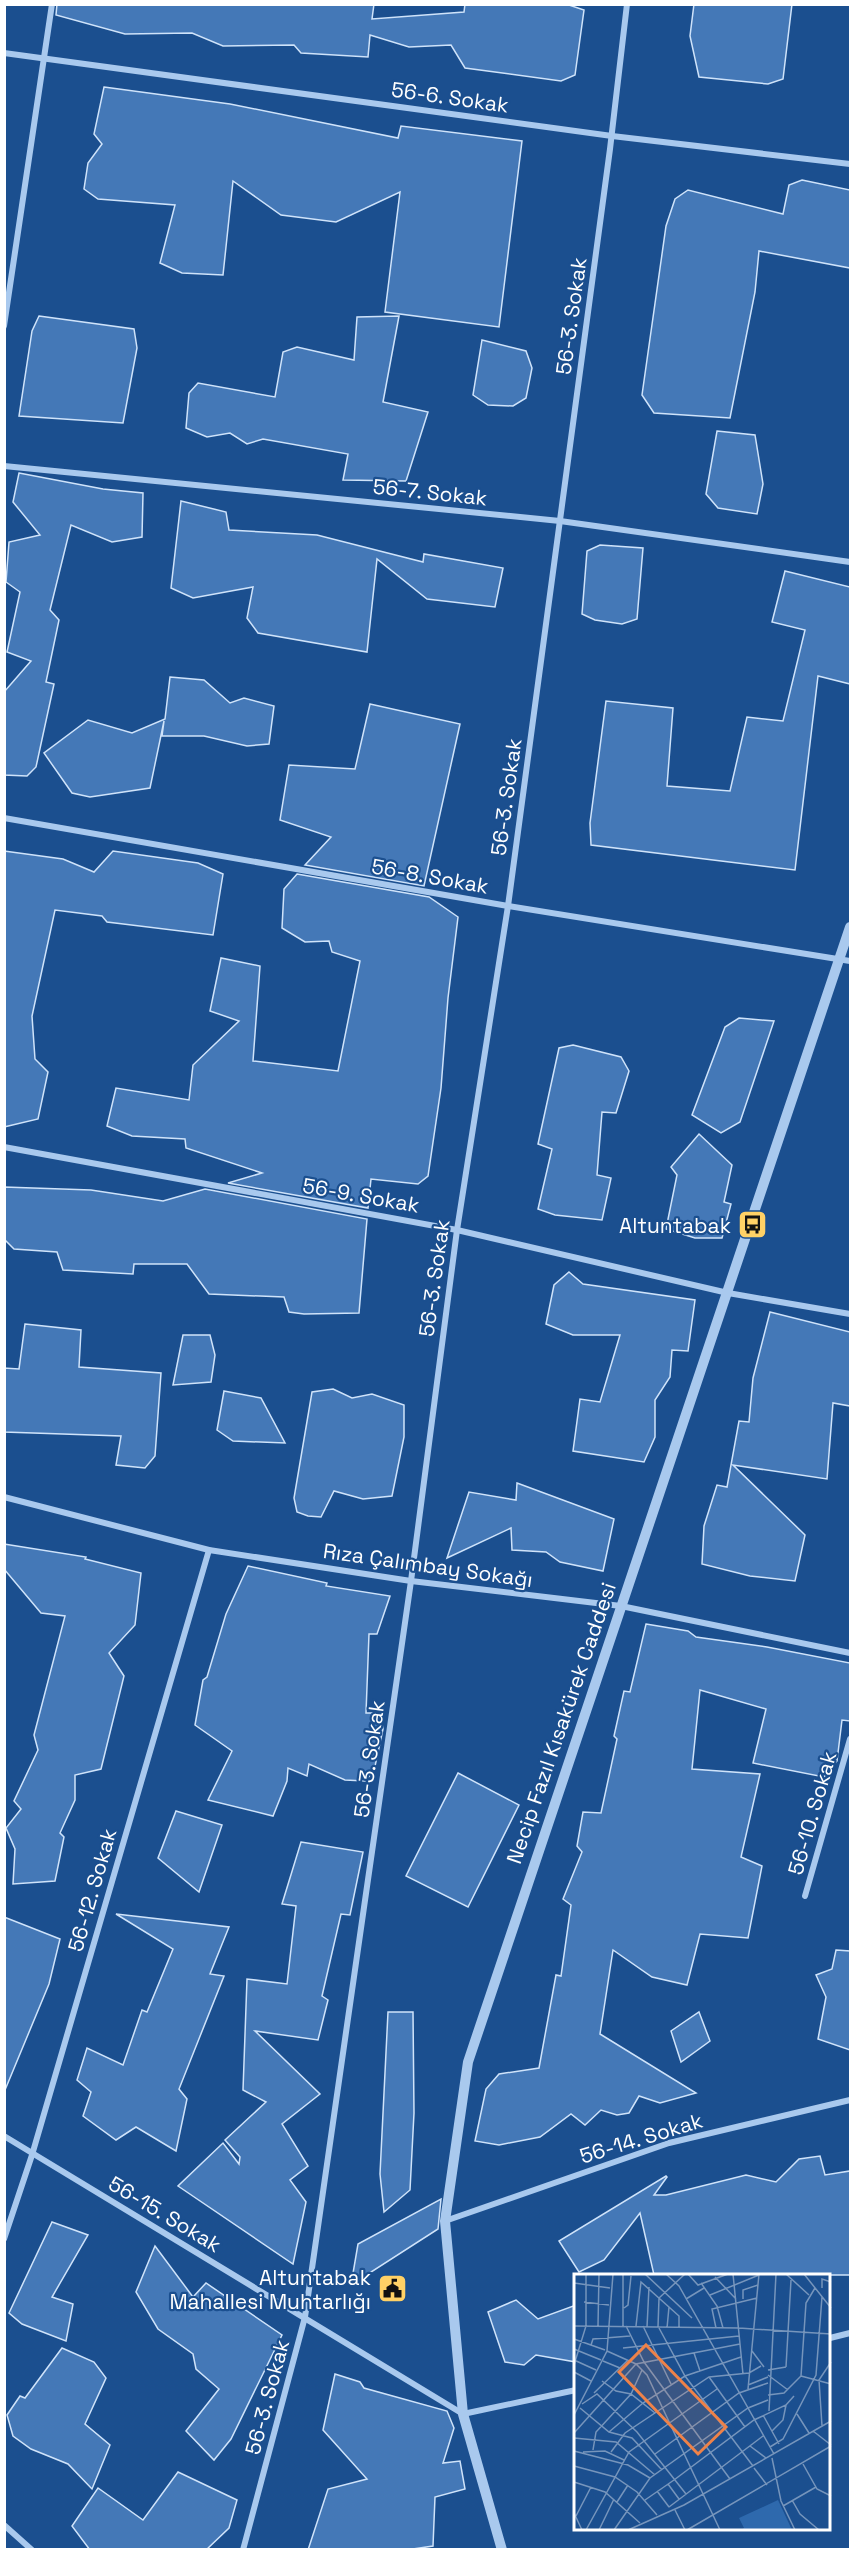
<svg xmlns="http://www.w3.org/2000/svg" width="855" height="2554" font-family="'Space Grotesk',sans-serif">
<rect width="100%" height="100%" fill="#1b4f8f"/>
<!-- building -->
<g fill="#4478b7" stroke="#cfe3fa" stroke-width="1.5">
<polygon points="57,4 374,4 372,19 464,12 465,4 566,4 584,10 575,75 561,81 465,68 451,45 409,47 370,35 368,57 301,53 294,45 223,46 192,33 125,34 56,15"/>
<polygon points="694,4 792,4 783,79 768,84 699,77 690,36"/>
<polygon points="104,87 230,104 398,138 401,126 522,141 499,327 385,312 400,192 336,222 281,215 233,181 223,275 182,273 160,263 175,205 98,199 84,189 88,163 102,144 94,134"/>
<polygon points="802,180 850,190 850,268 759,251 755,292 730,418 654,413 642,395 666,226 675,199 688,190 783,214 789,185"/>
<polygon points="39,316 134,329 137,348 123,423 19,416 32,331"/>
<polygon points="399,316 383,402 428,412 406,481 343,480 348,454 263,439 247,444 230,433 207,437 186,428 189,393 198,383 275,397 283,352 297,347 354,360 357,317"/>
<polygon points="482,340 526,351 532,368 526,398 513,406 488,405 473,395"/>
<polygon points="717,431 755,435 763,484 757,514 718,508 706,494"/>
<polygon points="19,473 103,489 143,493 142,537 112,542 71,525 50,610 59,620 46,682 54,684 36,767 27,776 4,775 4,692 31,661 7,652 20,592 6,582 9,542 40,535 13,502"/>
<polygon points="181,501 226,512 229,530 317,535 423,562 424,554 503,568 495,607 427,599 377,559 367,652 258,633 247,618 253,587 193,598 171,588"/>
<polygon points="600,545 643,548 637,619 622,624 595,620 582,614 587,551"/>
<polygon points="785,571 850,587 850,684 818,676 795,870 591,845 590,823 606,701 673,708 667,786 730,791 747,717 783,721 805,630 772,622"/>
<polygon points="170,677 204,680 230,703 244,698 274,706 269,744 247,746 204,736 162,736 164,721 150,788 90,797 72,793 44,753 88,720 132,733 165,719"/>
<polygon points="370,704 460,724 424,886 305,865 331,837 280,820 289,765 355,769"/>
<polygon points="4,851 63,859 94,872 113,851 198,863 223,874 213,935 107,922 102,916 55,910 32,1016 35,1059 48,1072 38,1119 4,1127"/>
<polygon points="297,874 429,897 458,917 448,998 441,1088 428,1176 418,1184 371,1179 368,1208 228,1183 262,1173 186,1148 185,1139 132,1136 107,1126 116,1088 189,1100 193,1065 239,1021 210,1011 221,958 260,966 253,1061 338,1071 360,961 332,952 329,941 305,942 282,928 284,889"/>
<polygon points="739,1018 774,1021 740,1122 721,1133 692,1115 725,1027"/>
<polygon points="573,1045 621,1057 629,1071 616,1113 602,1112 597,1175 611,1178 602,1220 555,1215 538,1209 552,1149 538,1144 559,1048"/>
<polygon points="699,1134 732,1165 724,1202 731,1204 722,1238 695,1238 666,1229 677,1175 671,1167"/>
<polygon points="4,1187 91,1190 163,1201 205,1189 367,1219 359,1313 304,1314 289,1312 284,1297 209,1294 187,1264 134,1264 133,1274 63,1270 57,1252 14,1249 4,1239"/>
<polygon points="569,1272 583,1284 695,1300 688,1351 672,1350 670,1377 655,1400 655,1437 644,1462 573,1451 580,1399 600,1402 620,1335 573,1335 546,1324 554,1285"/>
<polygon points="770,1312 850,1332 850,1406 833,1403 827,1479 733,1465 805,1535 795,1581 750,1576 702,1564 704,1526 717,1485 727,1487 739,1421 749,1422 753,1378"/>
<polygon points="25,1324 81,1330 79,1367 161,1373 155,1456 145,1468 116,1465 121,1436 4,1432 4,1368 19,1369"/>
<polygon points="183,1335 210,1335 215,1355 211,1382 173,1385"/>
<polygon points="333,1389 352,1398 372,1394 404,1405 404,1437 392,1496 363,1499 334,1491 321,1517 308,1516 297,1512 294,1498 312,1392"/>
<polygon points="224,1391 261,1398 285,1443 233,1441 217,1430"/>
<polygon points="517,1483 614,1519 603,1571 560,1562 546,1552 512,1550 511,1528 447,1558 469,1492 516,1500"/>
<polygon points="4,1544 86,1557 85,1559 141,1573 135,1625 109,1653 124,1676 101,1769 75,1775 75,1800 60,1833 64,1837 55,1881 13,1884 15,1849 6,1828 21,1809 14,1801 38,1750 34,1735 65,1616 41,1613 4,1569"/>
<polygon points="248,1566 327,1583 326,1586 390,1596 377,1634 369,1634 366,1713 380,1713 383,1729 374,1771 365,1781 345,1780 309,1764 307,1776 288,1768 287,1781 273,1816 208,1800 232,1751 195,1725 203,1680 207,1677 226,1614"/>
<polygon points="646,1624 688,1631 696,1637 767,1647 850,1663 850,1721 842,1720 837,1761 824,1777 753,1763 766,1709 700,1690 692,1769 760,1774 741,1857 762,1866 748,1938 700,1934 687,1985 652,1977 613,1950 600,2034 696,2093 660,2103 639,2096 629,2113 617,2115 601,2110 585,2125 571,2114 540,2137 499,2145 475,2141 486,2089 499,2074 539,2068 556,1975 561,1976 571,1905 563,1899 582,1852 577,1846 583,1812 601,1813 617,1739 614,1736 624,1691 630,1692"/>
<polygon points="458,1773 519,1805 468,1907 406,1876"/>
<polygon points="176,1811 222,1825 199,1892 158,1858"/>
<polygon points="301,1842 363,1852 350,1915 341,1914 322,1996 328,2000 318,2040 255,2031 320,2094 282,2124 308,2166 290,2180 306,2202 293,2264 178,2186 223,2143 239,2164 240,2157 225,2140 266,2102 243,2090 247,1979 287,1984 296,1906 282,1904"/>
<polygon points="116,1914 229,1927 210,1974 224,1976 179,2089 187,2099 176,2151 136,2127 116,2140 83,2116 91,2092 77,2080 87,2048 123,2065 142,2010 147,2012 173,1949"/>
<polygon points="4,1917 60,1939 49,1984 5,2090"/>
<polygon points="836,1950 850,1951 850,2050 818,2039 826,1997 816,1975 832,1969"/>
<polygon points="388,2012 413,2012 414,2113 410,2190 384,2212 380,2174"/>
<polygon points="699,2012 710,2041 681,2062 671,2031"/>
<polygon points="820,2156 825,2175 850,2171 850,2275 654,2275 640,2213 604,2260 579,2272 559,2241 666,2176 667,2177 654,2195 666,2195 746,2175 776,2182 799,2159"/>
<polygon points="441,2199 438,2229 351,2285 358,2244"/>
<polygon points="52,2222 88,2235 52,2297 73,2304 66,2341 22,2324 9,2313"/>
<polygon points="155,2246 193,2297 206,2283 282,2335 231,2439 214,2460 186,2431 219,2389 196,2369 193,2354 158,2329 136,2292"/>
<polygon points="516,2300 538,2319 576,2305 576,2362 536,2355 524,2365 505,2362 488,2312"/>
<polygon points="62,2348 94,2362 106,2378 85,2424 110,2445 92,2489 68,2464 31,2449 13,2436 7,2415 20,2396 25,2398"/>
<polygon points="335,2374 360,2382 364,2388 447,2411 454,2428 443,2463 460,2461 465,2489 435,2497 433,2546 406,2550 308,2550 328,2489 367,2479 323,2430"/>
<polygon points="178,2472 237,2500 229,2528 206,2550 90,2550 72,2526 98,2488 143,2520"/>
</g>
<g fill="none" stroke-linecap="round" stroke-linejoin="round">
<!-- minor -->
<g stroke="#a9c9ee" stroke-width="6">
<polyline points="4,53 612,136 850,164"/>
<polyline points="4,326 52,4"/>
<polyline points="4,466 560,521 850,562"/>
<polyline points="4,818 508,906 850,961"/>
<polyline points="4,1147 457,1230 728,1293 850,1314"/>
<polyline points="4,1497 209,1550 411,1581 621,1606 850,1653"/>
<polyline points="805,1896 850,1739"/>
<polyline points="4,2136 463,2414 576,2390"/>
<polyline points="445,2221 669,2143 850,2100"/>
<polyline points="4,2239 32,2155 209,1550"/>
<polyline points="830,2338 850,2333"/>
<polyline points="4,2525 32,2550"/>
<polyline points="243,2550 305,2317 411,1581 457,1230 508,906 610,149 627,4"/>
</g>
<!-- tertiary -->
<polyline stroke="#a9c9ee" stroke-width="10" points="502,2550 463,2414 445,2221 468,2062 850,927"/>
</g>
<!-- icons -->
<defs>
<symbol id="bus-square" viewBox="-11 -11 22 22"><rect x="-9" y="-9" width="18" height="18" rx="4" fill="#ffd166" stroke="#1b4f8f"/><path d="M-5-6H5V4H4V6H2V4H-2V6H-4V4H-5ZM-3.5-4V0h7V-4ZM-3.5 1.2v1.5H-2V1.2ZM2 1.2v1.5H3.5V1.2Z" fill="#111"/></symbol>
<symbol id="civic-square" viewBox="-11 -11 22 22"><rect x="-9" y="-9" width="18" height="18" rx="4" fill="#ffd166" stroke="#1b4f8f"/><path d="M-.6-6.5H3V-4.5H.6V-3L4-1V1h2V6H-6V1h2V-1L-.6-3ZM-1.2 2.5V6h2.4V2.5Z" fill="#111"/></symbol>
</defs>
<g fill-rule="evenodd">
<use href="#bus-square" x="736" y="1208" width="33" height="33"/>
<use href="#civic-square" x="376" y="2272" width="33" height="33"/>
</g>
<g text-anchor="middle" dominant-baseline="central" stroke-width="4.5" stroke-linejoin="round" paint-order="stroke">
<!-- street labels -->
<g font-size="21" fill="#fff" stroke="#1b4f8f">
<text transform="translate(450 97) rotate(8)">56-6. Sokak</text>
<text transform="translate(571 316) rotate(-82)">56-3. Sokak</text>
<text transform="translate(430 492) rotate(6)">56-7. Sokak</text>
<text transform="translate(506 797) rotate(-82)">56-3. Sokak</text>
<text transform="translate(430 876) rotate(10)">56-8. Sokak</text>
<text transform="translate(361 1195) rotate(10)">56-9. Sokak</text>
<text transform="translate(434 1278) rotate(-82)">56-3. Sokak</text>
<text transform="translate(428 1565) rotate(8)">Rıza Çalımbay Sokağı</text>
<text transform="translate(561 1723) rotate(-71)">Necip Fazıl Kısakürek Caddesi</text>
<text transform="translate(369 1759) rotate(-82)">56-3. Sokak</text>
<text transform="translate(812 1813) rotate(-74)">56-10. Sokak</text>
<text transform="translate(92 1890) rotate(-74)">56-12. Sokak</text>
<text transform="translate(641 2138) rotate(-17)">56-14. Sokak</text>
<text transform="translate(165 2214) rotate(31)">56-15. Sokak</text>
<text transform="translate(267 2397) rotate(-75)">56-3. Sokak</text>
</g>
<!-- poi labels -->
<g font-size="21" fill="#fff" stroke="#1b4f8f" text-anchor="end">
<text x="731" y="1225">Altuntabak</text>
<text x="371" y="2277">Altuntabak<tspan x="371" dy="24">Mahallesi Muhtarlığı</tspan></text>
</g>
</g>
<!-- overview -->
<g transform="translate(574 2274)">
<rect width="256" height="256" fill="#1b4f8f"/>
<path d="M204 226 218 256H167L170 254 165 244Z" fill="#2e69ad"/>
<path fill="none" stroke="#7695bc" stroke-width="1.5" d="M49 0V52M71 0 118 44M92 0 105 12 200 180M114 0 124 11 154 0M159 0 169 100M212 0 235 21M230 0 257 34M141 3 162 25M0 9 36 14M127 9 143 32 149 54M248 14V5L257 8M136 21 185 1M112 25 130 14M169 25V16L184 11M10 28 35 31M50 34 54 31 57 2M0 52 165 54 257 60M24 52 25 0M52 52 70 88 156 205M62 52 67 8 105 42V54M69 52 97 110M73 53 75 13M84 53 85 24 111 0M85 54 111 102 179 192M93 54 95 33M142 54 138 35 183 24M0 65 31 76M17 71 19 65 56 62M49 74 165 62M0 75 27 86M33 77 62 90 73 101 146 256M178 77 190 93M120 79 126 97M0 86 22 96M29 87 46 94M0 91 12 52V0M212 93 217 6M194 96 212 93M0 98 17 107M194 101 214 116M227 102 257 110M135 103 171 153M28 107 42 117 57 120 81 139M174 111 194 103M174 115 185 0M20 119 54 86M194 121 210 119 227 102 232 29 241 14M8 130 23 120 63 158 112 220M6 134 35 158 58 164 88 196M195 137 202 0M223 140 235 159M0 141 33 77 39 0M189 141 205 170M248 152 245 106 257 88M198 157 209 146 212 131M239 157 257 171M35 158 69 129 111 102 167 83M0 159 62 90 166 70M0 164 42 168 81 201M176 172 192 184M196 173 209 165 242 101 248 23M19 176 22 158 57 120 68 96M0 177 54 191 76 204M9 178 31 177 50 186M37 178 51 159 135 103 175 99 187 92M81 180 165 119 194 109M198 184 207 227 221 256M229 190 243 215 257 222M0 192 41 203 63 218 83 241M180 194 193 211M100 206 180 146 212 131 220 122M0 208 31 218 66 249M94 210 105 225M83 217 95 233M71 226 100 206M218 226 226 240 245 256M43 228 54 211M209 232 242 213M95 233 189 162M101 236 111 256M0 239 8 256M2 242 17 213M12 256 55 178 143 115M25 256 40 225M40 256 76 204 174 134 194 126M54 256 110 231 257 147M113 256 257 172"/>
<path fill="#ee8249" fill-opacity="0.15" stroke="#ee8249" stroke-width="3" d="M72 71 152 153 124 180 45 98Z"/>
<rect width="256" height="256" fill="none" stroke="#fff" stroke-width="3"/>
</g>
<!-- border -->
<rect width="855" height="2554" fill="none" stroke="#ffffff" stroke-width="12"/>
</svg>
